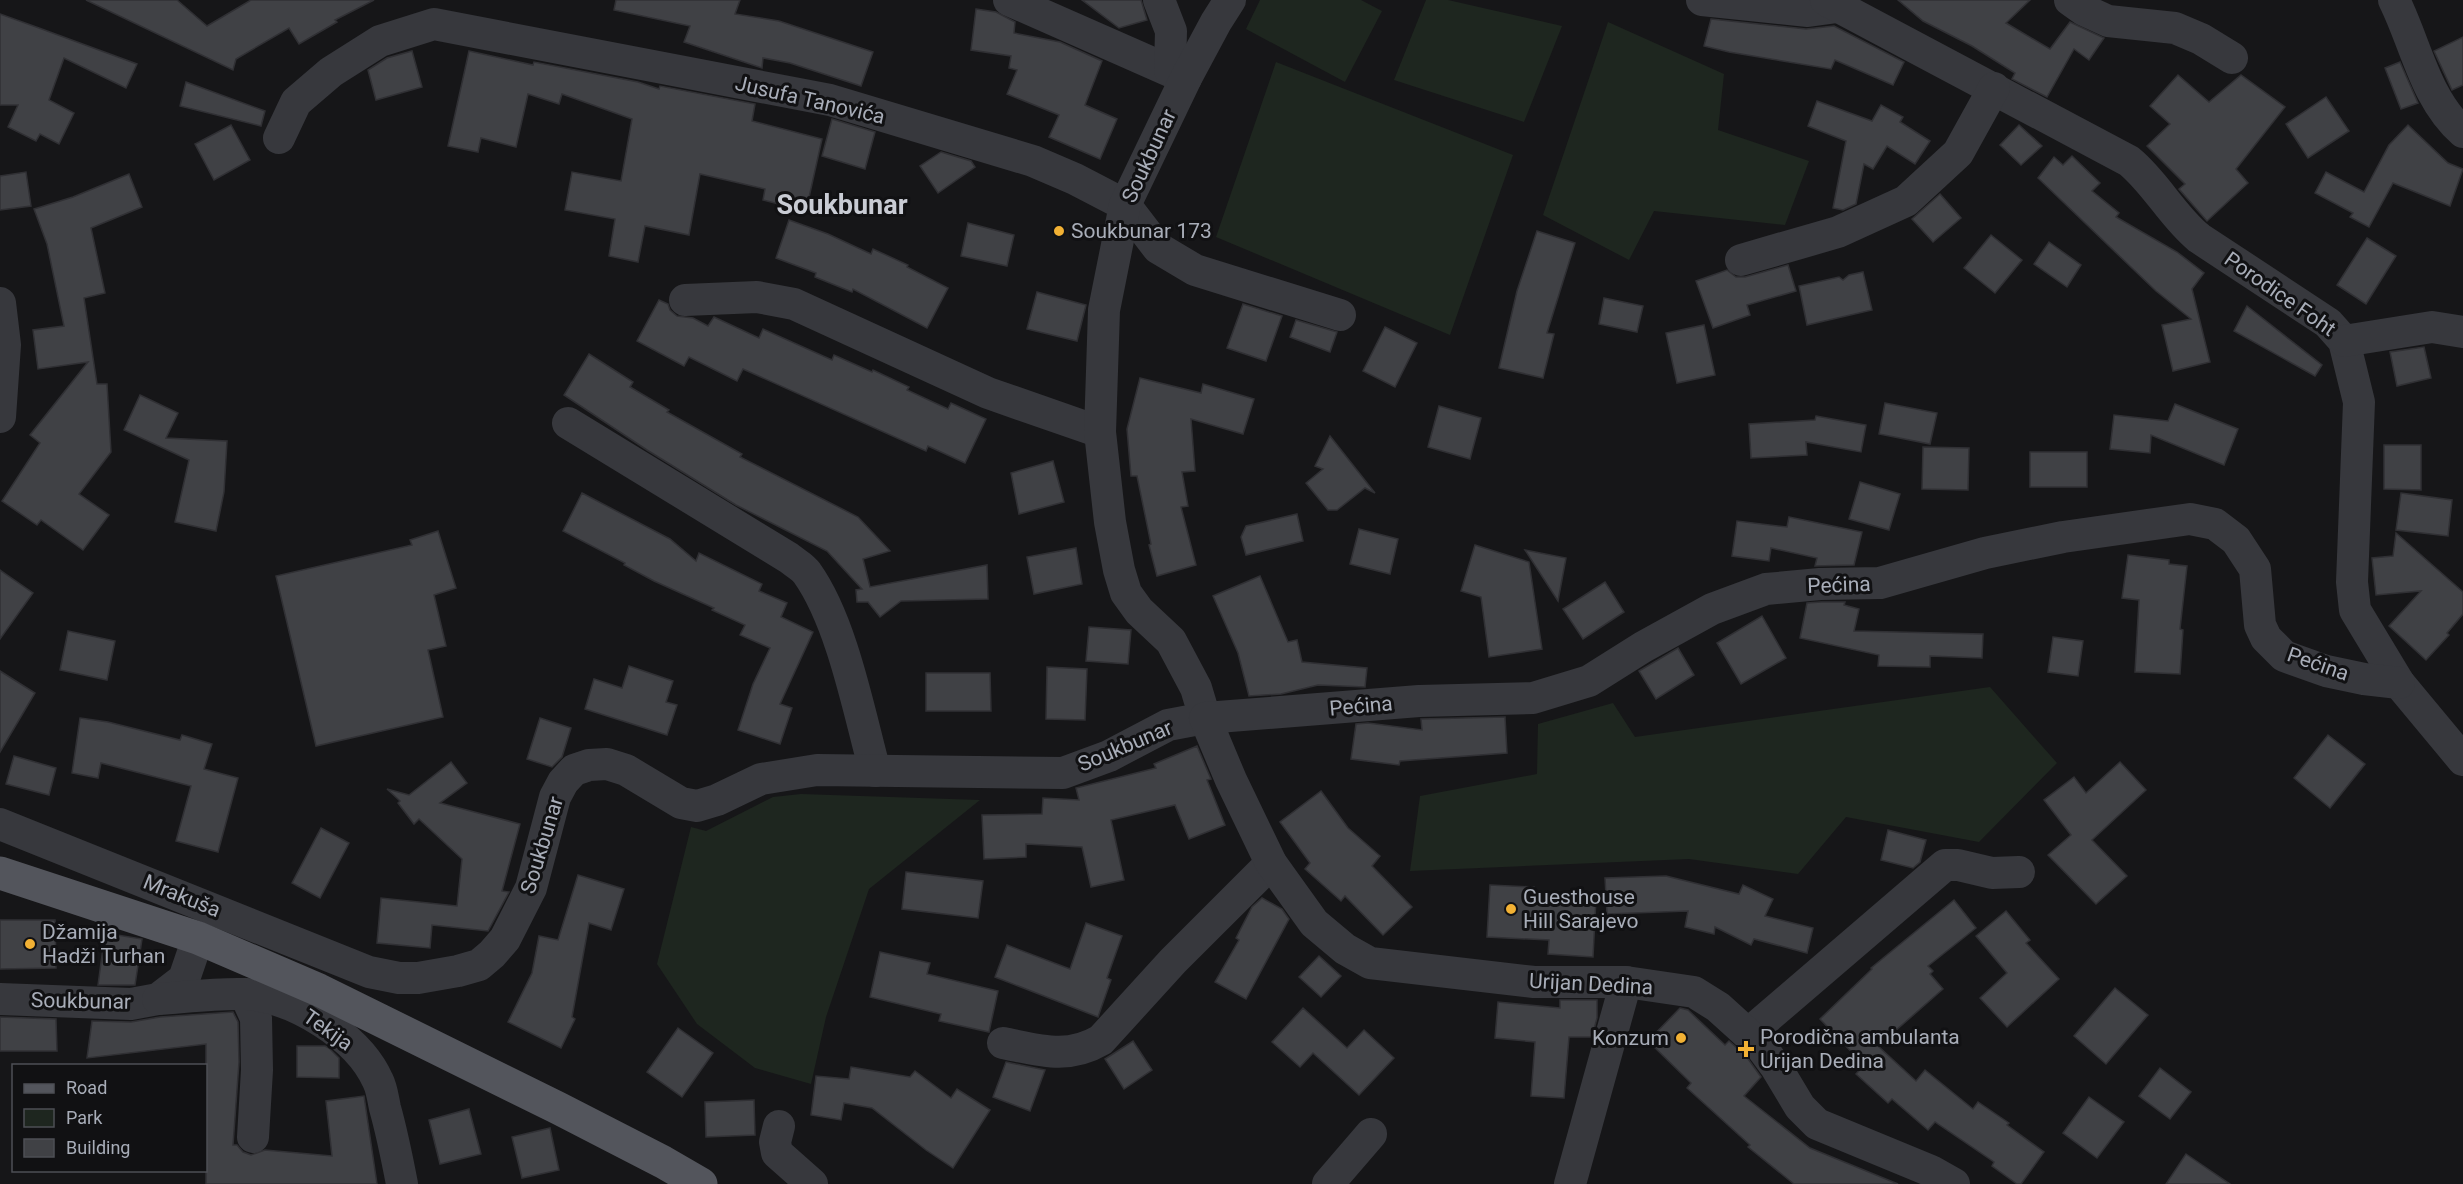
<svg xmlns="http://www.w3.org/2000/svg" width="2463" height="1184" font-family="Roboto,sans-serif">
<rect width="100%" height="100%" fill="#161618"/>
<!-- green -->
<g fill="#1e261f">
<polygon points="1260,0 1361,0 1382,11 1345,82 1246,29"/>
<polygon points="1426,0 1448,0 1562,26 1524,122 1394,80"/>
<polygon points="1608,22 1724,74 1718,130 1809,161 1785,225 1654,211 1629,260 1543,215"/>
<polygon points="1276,62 1513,155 1450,335 1216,237"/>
<polygon points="1990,687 2057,763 1979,842 1846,817 1798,874 1689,859 1410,871 1420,796 1537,774 1538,724 1613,703 1635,737"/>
<polygon points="801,794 980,800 869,889 826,1017 811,1084 755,1068 697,1024 657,964 691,827 706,831 773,797"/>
</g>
<!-- building -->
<g fill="#404145" stroke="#303034" stroke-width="1.5">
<polygon points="86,0 177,0 207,26 251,0 374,0 335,20 337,22 299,44 289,28 236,59 233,70"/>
<polygon points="616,0 740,0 735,14 779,21 873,52 861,86 790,63 763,58 762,68 684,42 690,26 614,10"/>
<polygon points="1082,0 1141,0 1147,20 1119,28"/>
<polygon points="1898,0 2030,0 2006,23 2050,49 2070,22 2104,38 2089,60 2074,49 2047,97 2012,79 2015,73 1972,46 1923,21"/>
<polygon points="976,9 996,12 1015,22 1014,33 1060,42 1102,61 1085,105 1117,119 1100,159 1049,137 1059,115 1007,94 1017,70 1009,68 1011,56 971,50"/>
<polygon points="0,14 39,28 137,64 126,88 64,58 49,100 74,113 59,144 40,134 36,141 8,127 18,105 0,105"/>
<polygon points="1711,19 1806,29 1834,26 1904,62 1893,85 1835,60 1831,69 1729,52 1704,46"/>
<polygon points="2463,37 2463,85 2452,90 2434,51"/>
<polygon points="412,51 422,87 376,100 368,70 387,58"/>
<polygon points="469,51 533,65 534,62 638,82 659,89 660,86 755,104 752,121 822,139 806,211 763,200 765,189 700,174 689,235 645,226 638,262 609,256 615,219 565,210 572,172 621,181 632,119 562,94 559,104 528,94 516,147 481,138 478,152 448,146"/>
<polygon points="2400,62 2418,103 2401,109 2385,68"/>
<polygon points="2178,75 2209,102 2241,75 2285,107 2236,169 2248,183 2207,221 2179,189 2185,184 2147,146 2170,124 2150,106"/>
<polygon points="186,82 265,111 261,126 180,106"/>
<polygon points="2326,97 2349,131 2308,158 2286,124"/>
<polygon points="1817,101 1872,121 1881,105 1903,117 1900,122 1930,141 1915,164 1887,146 1873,169 1864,164 1856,204 1843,210 1833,208 1846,141 1808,126"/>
<polygon points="832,119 875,132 865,169 822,156"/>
<polygon points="231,125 250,160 214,180 195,144"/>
<polygon points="2019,125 2042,146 2021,165 2000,145"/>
<polygon points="2408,125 2448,163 2463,169 2450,206 2393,183 2369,227 2350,217 2353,213 2315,193 2326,172 2364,192 2389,145"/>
<polygon points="941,152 971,161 975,167 938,193 920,166"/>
<polygon points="2072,156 2100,183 2092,191 2119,213 2116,217 2177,252 2204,273 2192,289 2210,362 2173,371 2162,325 2191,319 2156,291 2038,178 2054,157 2063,165"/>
<polygon points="26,172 31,206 0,210 0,176"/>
<polygon points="129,174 142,207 91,228 105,293 84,298 97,384 107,384 111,452 79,494 109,515 83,550 41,520 37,525 2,501 40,443 30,435 88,362 38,369 33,330 64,326 47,244 34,209 73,197"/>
<polygon points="1940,194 1961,218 1933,242 1912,219"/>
<polygon points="789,220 828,234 871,254 873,249 908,265 907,267 948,288 927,328 853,289 852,292 815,277 816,273 776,258"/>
<polygon points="968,223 1014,235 1007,266 961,256"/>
<polygon points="1537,231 1575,243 1547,333 1554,334 1543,378 1499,368 1517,291"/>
<polygon points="1991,235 2022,260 1995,293 1964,268"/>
<polygon points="2367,238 2396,256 2366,304 2337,285"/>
<polygon points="2049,242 2081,265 2067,287 2034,264"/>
<polygon points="1788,265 1796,291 1747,305 1750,315 1713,328 1696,281 1727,270 1736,277 1745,277"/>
<polygon points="1863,272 1872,310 1807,325 1799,286 1839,277 1843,280 1849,275"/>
<polygon points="1037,292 1086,305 1077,341 1027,329"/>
<polygon points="1604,298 1643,306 1637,332 1599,324"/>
<polygon points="659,300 668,304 670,310 677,316 693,318 708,326 714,317 759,338 763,329 832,360 834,355 872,372 873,370 909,387 907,390 948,409 951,403 986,419 965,463 928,446 926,451 743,369 737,381 689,357 684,366 637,341"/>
<polygon points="1243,304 1282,316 1266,361 1227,348"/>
<polygon points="2247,306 2322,365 2315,376 2234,331"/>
<polygon points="1296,320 1337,332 1330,352 1290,337"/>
<polygon points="1704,325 1715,375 1677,383 1666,333"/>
<polygon points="1385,327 1417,343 1395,387 1363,371"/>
<polygon points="2424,347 2431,378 2397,386 2390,352"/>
<polygon points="589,354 633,382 630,387 669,410 667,412 742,454 740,457 858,517 890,551 863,559 870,587 987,565 988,599 901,601 880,617 868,602 857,602 856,590 862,589 827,551 736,505 647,450 564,395"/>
<polygon points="1140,378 1201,393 1203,384 1254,399 1243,434 1191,419 1195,471 1182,472 1188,506 1181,507 1196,565 1157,576 1149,545 1151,544 1137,476 1131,476 1127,429"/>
<polygon points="140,395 178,413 166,438 227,441 224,492 216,531 175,522 189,460 124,430"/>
<polygon points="1885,403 1937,413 1930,444 1879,434"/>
<polygon points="2175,404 2238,429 2224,465 2151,435 2150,453 2110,449 2114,415 2168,421"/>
<polygon points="1439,406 1481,418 1470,459 1428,447"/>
<polygon points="1816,416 1866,425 1861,452 1806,442 1807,455 1751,458 1749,424 1815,420"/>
<polygon points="1330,436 1375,493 1365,488 1337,510 1328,510 1306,483 1323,469 1315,466"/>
<polygon points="2384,445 2421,445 2421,490 2384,489"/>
<polygon points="1923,447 1969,448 1968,490 1922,489"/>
<rect x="2030" y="452" width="57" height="35"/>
<polygon points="1053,461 1064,502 1019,514 1011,473"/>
<polygon points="1860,482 1900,494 1889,530 1849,519"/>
<polygon points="582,493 670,539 696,561 699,553 762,584 759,591 787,603 781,617 813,632 780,704 792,708 780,744 738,730 753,684 770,648 740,635 745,625 712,610 714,608 654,581 624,565 625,563 563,531"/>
<polygon points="2401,493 2452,500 2448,536 2396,530"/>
<polygon points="1297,514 1303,541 1246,555 1241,537 1246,526"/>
<polygon points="1789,517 1862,532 1854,565 1815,566 1817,558 1771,548 1769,561 1732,556 1737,521 1787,527"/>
<polygon points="1359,529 1398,539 1390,574 1350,564"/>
<polygon points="438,531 456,588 434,595 446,646 428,650 443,717 316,746 276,576 412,545 410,540"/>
<polygon points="2396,533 2463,592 2463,614 2447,633 2449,635 2426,660 2389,626 2421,591 2376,595 2372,558 2393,556"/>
<polygon points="1475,545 1529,562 1542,649 1489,657 1481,597 1461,591"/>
<polygon points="1076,548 1082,584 1034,594 1027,557"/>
<polygon points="1525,550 1566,558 1558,601"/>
<polygon points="2128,555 2169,560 2169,564 2187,566 2180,629 2183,630 2180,674 2135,672 2139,600 2122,598"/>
<polygon points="0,570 33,593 0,639"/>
<polygon points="1260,576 1288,642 1297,640 1302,662 1367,668 1365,687 1318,685 1281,694 1249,696 1238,653 1213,596"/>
<polygon points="1605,582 1624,612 1583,639 1563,609"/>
<polygon points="1821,602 1845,602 1844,605 1859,609 1854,631 1983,634 1982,658 1930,656 1930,667 1878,666 1879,655 1800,638 1807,603"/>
<polygon points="1762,616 1786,658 1741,684 1717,643"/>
<polygon points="1089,627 1131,630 1128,664 1086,661"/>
<polygon points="68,631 115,641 107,680 60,670"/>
<polygon points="2053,637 2083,641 2078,676 2048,672"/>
<polygon points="1678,648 1694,675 1656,699 1639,671"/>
<polygon points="629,666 673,681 666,702 677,705 667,735 585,709 594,679 622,688"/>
<polygon points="1047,667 1087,669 1085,720 1046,719"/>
<polygon points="0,671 35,693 0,752"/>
<polygon points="926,673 990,673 991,711 926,711"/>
<polygon points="1505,717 1507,753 1400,761 1399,765 1351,759 1356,724 1368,723 1422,730 1421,719"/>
<polygon points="80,718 108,722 180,740 182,735 212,744 204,769 238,778 218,852 176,841 191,786 101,763 98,778 72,773"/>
<polygon points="540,718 571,728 562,757 552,767 527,759"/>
<polygon points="2328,735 2365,764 2330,808 2294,778"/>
<polygon points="1197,746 1211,779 1207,780 1225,825 1189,839 1175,805 1111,820 1124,880 1091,887 1082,847 1026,844 1026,857 984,859 982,815 1042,814 1043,798 1079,800 1076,788 1156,768 1154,764"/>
<polygon points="14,756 56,768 49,795 6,784"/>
<polygon points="451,762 467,783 440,803 520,824 502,891 509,892 488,931 432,925 430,948 377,943 381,898 457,906 462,859 419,819 414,824 398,803 400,801 387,789 409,795"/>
<polygon points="2120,762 2146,790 2092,840 2127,876 2096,904 2048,855 2071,835 2044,800 2074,777 2086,793"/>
<polygon points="1321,791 1348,828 1380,856 1372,866 1412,907 1383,935 1345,896 1341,901 1305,869 1310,863 1280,822"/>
<polygon points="321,828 349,843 320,898 292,883"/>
<polygon points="1888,830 1926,840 1920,862 1913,868 1881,860"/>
<polygon points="906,872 983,881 978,918 902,909"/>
<polygon points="578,875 624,889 611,930 589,923 572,1017 575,1019 561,1048 508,1022 532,973 539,936 558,940"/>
<polygon points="1666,876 1739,894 1743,885 1773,899 1765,916 1813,928 1807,953 1754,939 1751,945 1715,927 1714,934 1685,927 1688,911 1607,914 1605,878"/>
<polygon points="1490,885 1534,887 1534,895 1596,899 1593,957 1548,954 1549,940 1487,937"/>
<polygon points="1262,898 1282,909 1289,919 1246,999 1215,982 1239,940 1236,938 1252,907"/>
<polygon points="1954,900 1976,928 1928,966 1933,971 1930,974 1943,989 1878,1046 1916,1081 1925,1070 1973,1109 1978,1102 2009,1123 2007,1125 2044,1152 2021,1184 2017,1184 1992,1166 1994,1162 1935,1122 1928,1130 1892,1099 1888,1103 1856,1074 1864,1065 1820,1019 1872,969 1871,968"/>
<polygon points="2006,911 2030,940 2026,943 2059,979 2007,1027 1980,998 2007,973 1976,936"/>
<polygon points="0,920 55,920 56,968 0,969"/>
<polygon points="1086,923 1122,936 1107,978 1111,980 1098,1017 995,977 1007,945 1070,969"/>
<polygon points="105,933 142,939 135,985 98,985"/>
<polygon points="880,952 930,963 927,974 998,991 989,1032 939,1021 941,1014 870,997"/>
<polygon points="1319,956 1341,976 1321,997 1299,977"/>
<polygon points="2115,988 2148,1015 2106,1064 2074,1036"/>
<polygon points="1560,1000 1597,1000 1597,1018 1592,1037 1569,1037 1564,1098 1531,1096 1535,1042 1495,1038 1498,1002 1560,1008"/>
<polygon points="1303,1008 1347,1048 1364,1030 1394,1058 1359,1095 1313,1053 1300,1067 1272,1042"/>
<polygon points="1680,1008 1688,1010 1725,1045 1729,1041 1746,1056 1761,1077 1744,1096 1810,1148 1898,1184 1794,1184 1748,1147 1750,1145 1687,1088 1691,1083 1648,1041"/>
<polygon points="233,1012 238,1022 239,1062 233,1145 237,1145 243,1152 251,1155 265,1150 332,1156 326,1101 364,1096 377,1184 206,1184 206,1044 87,1058 92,1021 131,1022 160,1017"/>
<polygon points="0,1017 56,1019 57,1051 0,1051"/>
<polygon points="678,1028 713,1053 682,1097 647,1072"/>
<polygon points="1133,1041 1152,1070 1124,1089 1105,1059"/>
<polygon points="297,1046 325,1046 329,1048 339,1058 339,1078 297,1077"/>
<polygon points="1006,1062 1045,1070 1030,1111 993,1097"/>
<polygon points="851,1067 910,1077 915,1071 951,1098 957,1089 990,1110 953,1168 926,1150 872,1108 844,1103 841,1120 811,1115 816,1076 849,1079"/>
<polygon points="2160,1068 2191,1092 2170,1119 2139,1096"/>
<polygon points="2089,1097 2124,1122 2097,1158 2063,1133"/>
<polygon points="754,1100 755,1135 706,1137 705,1102"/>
<polygon points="469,1109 481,1154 440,1164 429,1120"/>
<polygon points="550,1128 559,1170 522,1178 512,1137"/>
<polygon points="2186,1154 2230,1184 2166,1184"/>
</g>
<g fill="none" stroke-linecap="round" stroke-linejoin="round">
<!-- street -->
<g stroke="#37383d" stroke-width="32">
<polyline points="1009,0 1186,78"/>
<polyline points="1159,0 1171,31 1170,70"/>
<polyline points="1702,0 1808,11 1837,7"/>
<path d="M1826 0 2129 161C2156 183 2172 216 2199 238L2328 323 2344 341 2359 402 2352 582 2355 610 2399 683 2463 760"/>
<polyline points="2070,0 2084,10 2108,21 2175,28 2201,39 2232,58"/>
<path d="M2394 0C2416 44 2425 99 2463 132"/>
<polyline points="279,138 296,102 331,72 380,41 434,24 830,100 1033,161 1075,179 1125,205 1158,248 1195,270 1340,315"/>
<polyline points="1741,260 1838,232 1906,201 1958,153 1994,88"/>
<polyline points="685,300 757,297 794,304 988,393 1100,432"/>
<polyline points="0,303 5,345 0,417"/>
<polyline points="2344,341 2432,327 2463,332"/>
<path d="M568 423 789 558C795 563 803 567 807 573 842 622 859 712 875 771"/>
<polyline points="0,824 369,972 399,978 418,978 458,971 479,965 492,954 505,939 531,888 555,797 563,782 574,770 589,765 607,764 626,770 681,803 697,806 717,800 761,779 817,770 1063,773 1109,756 1168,725 1205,718 1196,688 1171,641 1139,611 1126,593 1119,570 1110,522 1100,432 1104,310 1125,205 1186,78 1216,22 1230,0"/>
<polyline points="245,994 256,1018 257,1070 253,1137"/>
<polyline points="0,999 131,1004 158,999 184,979 198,938"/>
<path d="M158 999C187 997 217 993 245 994 294 997 358 1036 378 1081 382 1089 383 1099 385 1108 392 1133 397 1158 402 1184"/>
<polyline points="1748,1034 1945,865 1958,865 1992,873 2019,872"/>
<path d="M1003 1043C1039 1050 1067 1060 1101 1040L1173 961 1271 863"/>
<polyline points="779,1126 775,1142 777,1153 812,1184"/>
<polyline points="1328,1184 1371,1134"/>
<polyline points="1570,1184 1626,982"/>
<polyline points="1954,1184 1931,1171 1817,1124 1800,1107 1776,1067 1759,1044 1718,1007 1694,992 1626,982 1534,982 1370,963 1345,949 1314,923 1271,863 1231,780 1205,718 1419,701 1533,698 1589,681 1643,647 1712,609 1766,589 1820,584 1880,583 1985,553 2063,537 2190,519 2215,524 2236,540 2255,569 2260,625 2266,638 2284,656 2326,671 2364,679 2399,683"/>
</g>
<!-- primary -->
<polyline stroke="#53555c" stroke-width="33" points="0,873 198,938 319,990 558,1108 663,1162 701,1184"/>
</g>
<!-- markers -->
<g fill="#f2b134" stroke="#111113" stroke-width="2">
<circle cx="1059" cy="231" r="6"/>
<circle cx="1511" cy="909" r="6"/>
<circle cx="30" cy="944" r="6"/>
<circle cx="1681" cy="1038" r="6"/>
<path d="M1743 1040h6v6h6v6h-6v6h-6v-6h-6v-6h6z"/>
</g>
<g text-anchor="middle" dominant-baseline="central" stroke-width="6" stroke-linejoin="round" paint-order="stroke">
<!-- street labels -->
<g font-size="21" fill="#a8adb8" stroke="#111113">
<text transform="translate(810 100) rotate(13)">Jusufa Tanovića</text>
<text transform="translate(1149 156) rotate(-65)">Soukbunar</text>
<text transform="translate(2280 294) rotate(35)">Porodice Foht</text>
<text transform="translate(1839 585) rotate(-2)">Pećina</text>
<text transform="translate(2318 664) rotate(19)">Pećina</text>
<text transform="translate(1361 706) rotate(-5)">Pećina</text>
<text transform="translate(1125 746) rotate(-23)">Soukbunar</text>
<text transform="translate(542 845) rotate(-73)">Soukbunar</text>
<text transform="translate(182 896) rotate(22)">Mrakuša</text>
<text transform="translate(1591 984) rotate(3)">Urijan Dedina</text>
<text transform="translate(81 1001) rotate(1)">Soukbunar</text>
<text transform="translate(328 1030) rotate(35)">Tekija</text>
</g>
<!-- poi labels -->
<g font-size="21" fill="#a8adb8" stroke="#111113" text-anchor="start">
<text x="1071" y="231">Soukbunar 173</text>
<text x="1523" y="897">Guesthouse<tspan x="1523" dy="24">Hill Sarajevo</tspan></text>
<text x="42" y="932">Džamija<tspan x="42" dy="24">Hadži Turhan</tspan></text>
<text x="1760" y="1037">Porodična ambulanta<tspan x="1760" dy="24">Urijan Dedina</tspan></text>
<text x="1669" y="1038" text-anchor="end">Konzum</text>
</g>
<!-- district labels -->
<g font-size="27" font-weight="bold" fill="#c9ccd4" stroke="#111113">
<text x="842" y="205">Soukbunar</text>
</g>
</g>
<!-- legend -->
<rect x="12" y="1064" width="195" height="108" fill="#111113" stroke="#4d4f55" stroke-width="1.5"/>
<rect x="24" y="1084" width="30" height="9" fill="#53555c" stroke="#4d4f55" stroke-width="1.5"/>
<text x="66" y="1094" font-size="18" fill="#a8adb8">Road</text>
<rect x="24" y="1109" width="30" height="18" fill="#1e261f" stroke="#4d4f55" stroke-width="1.5"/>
<text x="66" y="1124" font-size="18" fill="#a8adb8">Park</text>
<rect x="24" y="1139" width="30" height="18" fill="#404145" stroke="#4d4f55" stroke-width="1.5"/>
<text x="66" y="1154" font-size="18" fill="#a8adb8">Building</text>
</svg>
